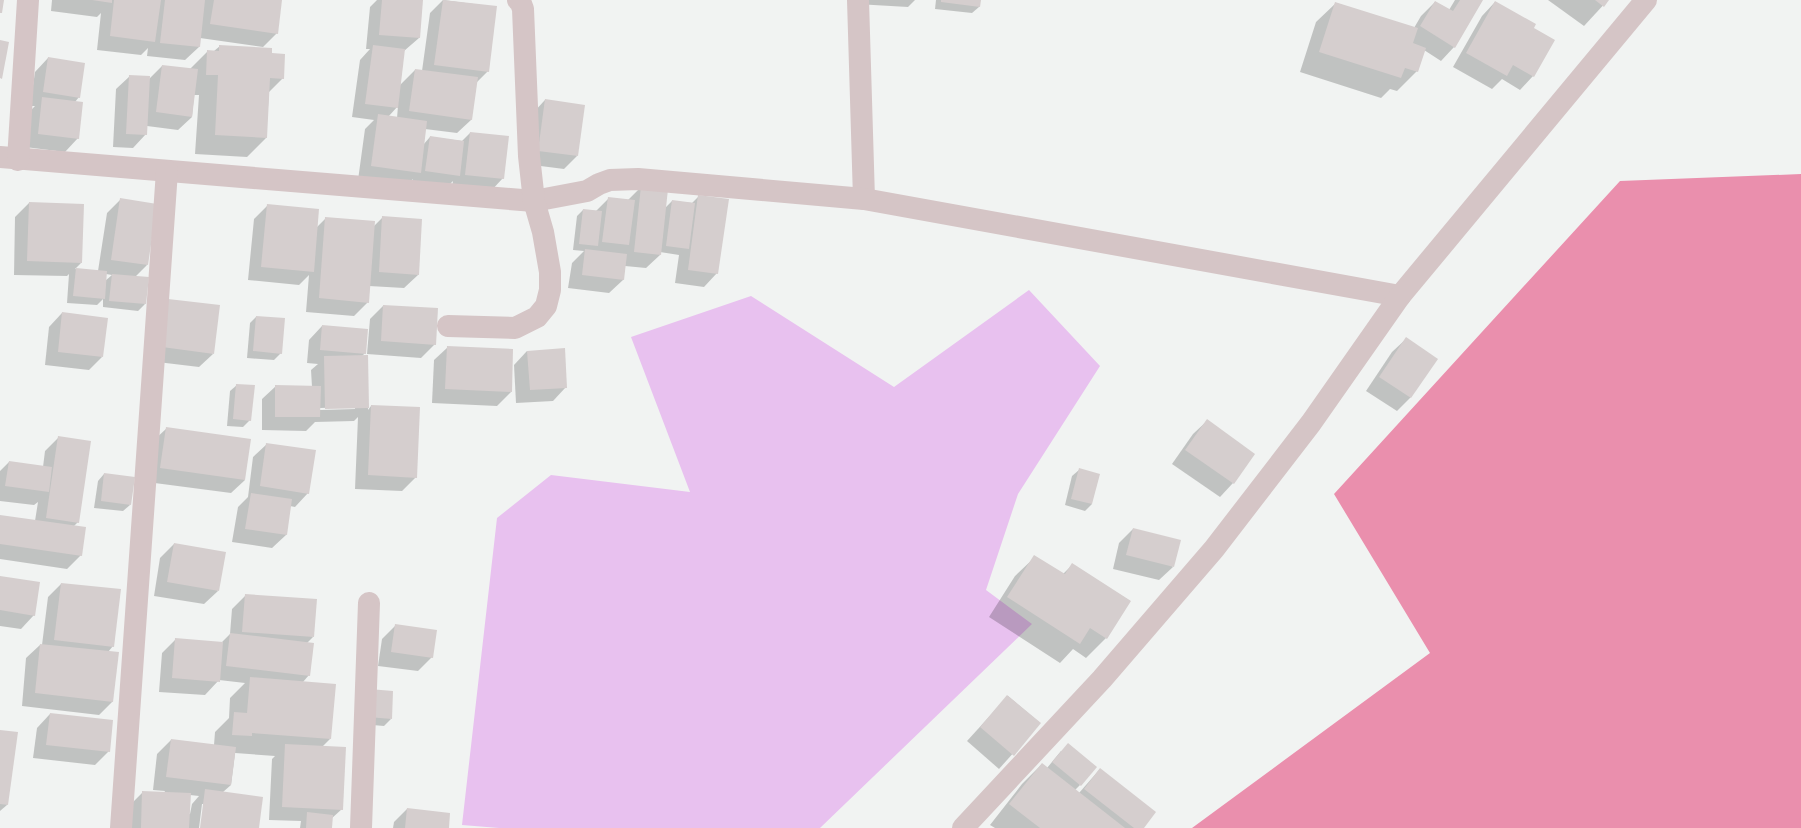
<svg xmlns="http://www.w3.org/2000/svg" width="1801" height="828" font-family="Montserrat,sans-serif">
<rect width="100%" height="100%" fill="#f1f3f2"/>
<!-- green -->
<polygon fill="#e8c1ef" points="1029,290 1100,366 1018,494 986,590 1032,624 820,828 499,828 462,825 497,518 551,475 690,492 631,337 751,296 894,387"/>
<!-- water -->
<polygon fill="#ea8fad" points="1801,174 1801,828 1192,828 1430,653 1334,494 1620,181"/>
<!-- shadow -->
<g fill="#0003" fill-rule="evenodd">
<polygon points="52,0 281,0 277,33 263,47 200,38 199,47 185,60 147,56 148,48 141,55 97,50 101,13 97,17 51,11"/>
<path d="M377 0H422L419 38 404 51 400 85 415 70 422 71 430 13 443 0 496 7 488 71 476 83 471 120 457 133 425 129 423 145 430 137 462 141 470 133 503 178 490 192 452 188 453 181 445 189 412 184 413 179 406 186 358 180 365 129 374 120 352 117 360 60 370 49H366L370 7ZM398 106 397 118 388 117Z"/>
<polygon points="856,0 915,0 908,7 856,4"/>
<polygon points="936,0 980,0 979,7 972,13 935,9"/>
<polygon points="1455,0 1482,0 1454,47 1441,61 1424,50 1417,71 1397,91 1390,89 1381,98 1300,72 1316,22 1336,3 1414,28 1421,16 1435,2 1449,10"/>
<polygon points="1548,0 1608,0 1584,26"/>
<polygon points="1495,2 1533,76 1520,90 1502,79 1492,89 1453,67 1482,16"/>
<polygon points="220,46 271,54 283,78 269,92 266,138 247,157 195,154 199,95 194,95 192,117 178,130 147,126 146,134 133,148 113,147 116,89 130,76 149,79 162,66 190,69 208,51 214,51"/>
<polygon points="48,58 79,97 75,102 78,138 65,152 25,147 29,112 35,106 30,106 35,72"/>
<polygon points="545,100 577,156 564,169 525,164 532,114"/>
<polygon points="641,187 665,208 672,201 692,203 699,196 717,273 704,287 675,283 679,255 660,252 660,255 646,268 625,266 623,280 609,293 568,288 572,263 584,251 573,250 577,216 583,210 596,211 609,198 628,200"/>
<path d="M121 199 147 265 135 277 145 304 138 311 103 307V299L97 305 67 303 69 274 67 276 14 275 15 217 29 203 81 263 75 269 98 271 107 213ZM106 274 112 275 105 281Z"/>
<polygon points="267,206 316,228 326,218 374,226 383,217 418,275 404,288 369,286 368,302 354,316 306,312 309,275 299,285 248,280 254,219"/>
<polygon points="383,306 435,344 421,358 367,354 370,319"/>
<polygon points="62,313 102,357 89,370 45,365 49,327"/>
<polygon points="155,314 213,354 199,367 149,361"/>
<polygon points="256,317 281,353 274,360 247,358 250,323"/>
<path d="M322 326 365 353 362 356H367L368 410 371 406 416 477 402 491 355 489 358 417 354 421 315 422 306 431 262 430V399L276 386 312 387 311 370 318 364 307 363 309 340ZM355 407V409L320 410V408Z"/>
<polygon points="1406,339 1436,359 1410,398 1397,411 1366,391 1392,352"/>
<polygon points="448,347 511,392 497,406 432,403 434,360"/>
<polygon points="527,351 566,387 553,401 516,403 514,365"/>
<polygon points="237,385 250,420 243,427 227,426 230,391"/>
<polygon points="1207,421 1233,483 1220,497 1172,464 1193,434"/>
<polygon points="167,428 245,480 231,493 147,482 153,441"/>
<polygon points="59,437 78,522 74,526 81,555 67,569 0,559 0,516 35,521 38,502 34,505 0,501 0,471 9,462 43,467 45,451"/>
<polygon points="267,444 308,493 295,507 290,506 286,535 272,548 232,542 238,507 248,497 253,457"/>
<polygon points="1079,470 1092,504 1085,511 1065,505 1072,476"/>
<polygon points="104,474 130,505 123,511 94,508 98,481"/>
<polygon points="1133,529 1173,567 1159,580 1113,569 1119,543"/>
<polygon points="174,544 218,591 204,604 154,596 160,558"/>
<polygon points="1035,557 1063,574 1072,565 1130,601 1106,638 1086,658 1073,649 1060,663 989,617 1015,576"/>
<polygon points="0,577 34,615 21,629 0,626"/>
<polygon points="61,584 113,646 108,652 113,701 99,715 22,706 26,658 40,645 42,645 48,597"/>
<path d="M246 595 313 637 307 643 309 675 303 682 330 739 322 747 342 809 331 819V828H300L301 821 269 820 272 759 275 756 235 753 231 785 223 792 258 828H201L204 804H202L199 828H128L129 806 143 792 164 793 165 791 153 790 157 754 171 740 214 745 215 732 229 718 230 698 245 683 219 680 205 695 159 692 162 653 175 640 221 643 230 634 232 609ZM190 795 199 796 192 804 190 814H189Z"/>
<polygon points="396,625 432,657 418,671 378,666 382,639"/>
<polygon points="1008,696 1040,723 999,769 967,741"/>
<polygon points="363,697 391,719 384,726 361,724"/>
<polygon points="50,714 109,751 95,765 33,758 37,728"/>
<polygon points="0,731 7,805 0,811"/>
<polygon points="1061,751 1080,785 1075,790 1079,793 1100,769 1142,828 995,828 990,825 1022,784 1042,764 1047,768"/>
<polygon points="407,809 448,828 393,828 394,822"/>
</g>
<!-- building -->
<g fill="#d5cece">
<polygon points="0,0 4,0 2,13 0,13"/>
<polygon points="92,0 112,0 112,3"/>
<polygon points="114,0 161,0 155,42 110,36"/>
<polygon points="165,0 205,0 200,47 160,43"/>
<polygon points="214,0 282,0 278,34 210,24"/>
<polygon points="382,0 423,0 420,38 379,35"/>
<polygon points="443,0 497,6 489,72 434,65"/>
<polygon points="941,0 981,0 980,7 941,2"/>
<polygon points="1460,0 1483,0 1455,48 1420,26 1435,1 1453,11"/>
<polygon points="1595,0 1609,0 1604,7"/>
<polygon points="1495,1 1536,24 1534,28 1555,40 1534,77 1513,65 1507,76 1466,53"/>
<polygon points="1335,2 1418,28 1413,43 1426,48 1418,72 1405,68 1401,78 1319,52"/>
<polygon points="0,40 9,42 2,79 0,78"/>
<polygon points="219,45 272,48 272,53 285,54 284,79 270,78 267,138 215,135 218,75 206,75 207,50 219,51"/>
<polygon points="373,45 405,49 398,108 365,104"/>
<polygon points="48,57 85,63 80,98 43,92"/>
<polygon points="162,65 198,69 192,117 156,112"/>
<polygon points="415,69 478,77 472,120 409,111"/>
<polygon points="129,75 150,76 147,135 126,134"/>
<polygon points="42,97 83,102 79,139 38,134"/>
<polygon points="545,99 585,105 578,156 538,151"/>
<polygon points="378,114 427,121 421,173 371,166"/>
<polygon points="470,132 509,136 504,179 465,175"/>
<polygon points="430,136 464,141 460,176 425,171"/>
<polygon points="641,186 668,189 661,255 634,252"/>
<polygon points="698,195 729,199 718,274 688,270"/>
<polygon points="608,197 635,200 629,245 602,242"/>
<polygon points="120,198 157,204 148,265 111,260"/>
<polygon points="672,200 695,203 689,249 666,246"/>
<polygon points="29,202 84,204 82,263 27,261"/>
<polygon points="267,204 319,209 314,272 261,267"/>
<polygon points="583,209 602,211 598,246 579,244"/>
<polygon points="382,216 422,219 419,275 379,272"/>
<polygon points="325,217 375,221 369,303 319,298"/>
<polygon points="585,249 627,254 624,280 582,275"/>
<polygon points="76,268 107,271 105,299 73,296"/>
<polygon points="112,274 149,277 146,304 109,301"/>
<polygon points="168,299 220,305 214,354 162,347"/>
<polygon points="383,305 438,308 436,345 381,341"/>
<polygon points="62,312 108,318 103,357 58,352"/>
<polygon points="256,316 285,318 282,354 253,351"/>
<polygon points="322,325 368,329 366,354 320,350"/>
<polygon points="1406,337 1438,359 1411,398 1379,377"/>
<polygon points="447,346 513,349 512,392 445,389"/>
<polygon points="565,348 567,388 530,390 527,351"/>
<polygon points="368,355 369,408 325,409 324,356"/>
<polygon points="236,384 255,385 251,421 233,419"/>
<polygon points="275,385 321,386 320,417 275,417"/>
<polygon points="371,405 420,407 417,478 368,475"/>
<polygon points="1207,419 1255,454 1234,484 1185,450"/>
<polygon points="166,427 251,439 245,480 160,468"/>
<polygon points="58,436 91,441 79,523 46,518"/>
<polygon points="266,443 316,450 309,494 260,486"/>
<polygon points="9,461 52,467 49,492 5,486"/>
<polygon points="1079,468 1100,474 1092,504 1071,499"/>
<polygon points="104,473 135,477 131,505 101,501"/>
<polygon points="251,493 292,499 287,535 245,529"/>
<polygon points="0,515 86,527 82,556 0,544"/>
<polygon points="1133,528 1181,540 1174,567 1126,555"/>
<polygon points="174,543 226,552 219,591 167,582"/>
<polygon points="1034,555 1065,574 1072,563 1131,601 1107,639 1090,628 1080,644 1007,597"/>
<polygon points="0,576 40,582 35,616 0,610"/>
<polygon points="61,583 121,589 114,647 54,640"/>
<polygon points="245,594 317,599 314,637 242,632"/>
<polygon points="395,624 437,630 433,658 391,652"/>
<polygon points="230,633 314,643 310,676 226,666"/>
<polygon points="175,638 223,642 220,682 172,678"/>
<polygon points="40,644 119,652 113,702 35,693"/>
<polygon points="250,677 336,684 331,739 252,733 252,736 232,735 234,712 247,713"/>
<polygon points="369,689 393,691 392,719 368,717"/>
<polygon points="1007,695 1041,723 1014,756 980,727"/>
<polygon points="50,713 113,720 110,752 46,745"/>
<polygon points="0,730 18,732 8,805 0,804"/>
<polygon points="171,739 236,747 231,785 166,777"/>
<polygon points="1068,743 1097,767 1081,786 1052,762"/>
<polygon points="285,744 346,747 343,810 282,807"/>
<polygon points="1042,763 1125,828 1040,828 1009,804"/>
<polygon points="1100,768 1156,812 1144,828 1134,828 1084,789"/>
<polygon points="205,789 263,797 259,828 200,828"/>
<polygon points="142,791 191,793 189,828 141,828"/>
<polygon points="407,808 450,813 449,828 405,828"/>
<polygon points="307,812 333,815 332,828 306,828"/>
</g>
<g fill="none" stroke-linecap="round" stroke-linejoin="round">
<!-- street -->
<g stroke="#d5c5c6" stroke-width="22">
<polyline points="858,0 864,199"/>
<polyline points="0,157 534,201 587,191 599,184 610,180 638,179 864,199 1400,296"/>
<polyline points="18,160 28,0"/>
<polyline points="448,326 515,328 537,317 546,306 550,290 550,272 543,232 534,201 529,156 523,9 520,1 518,0"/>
<polyline points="121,828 167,171"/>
<polyline points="361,828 369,603"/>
<polyline points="963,828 1102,679 1214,549 1311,423 1400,296 1646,0"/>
</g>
</g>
</svg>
